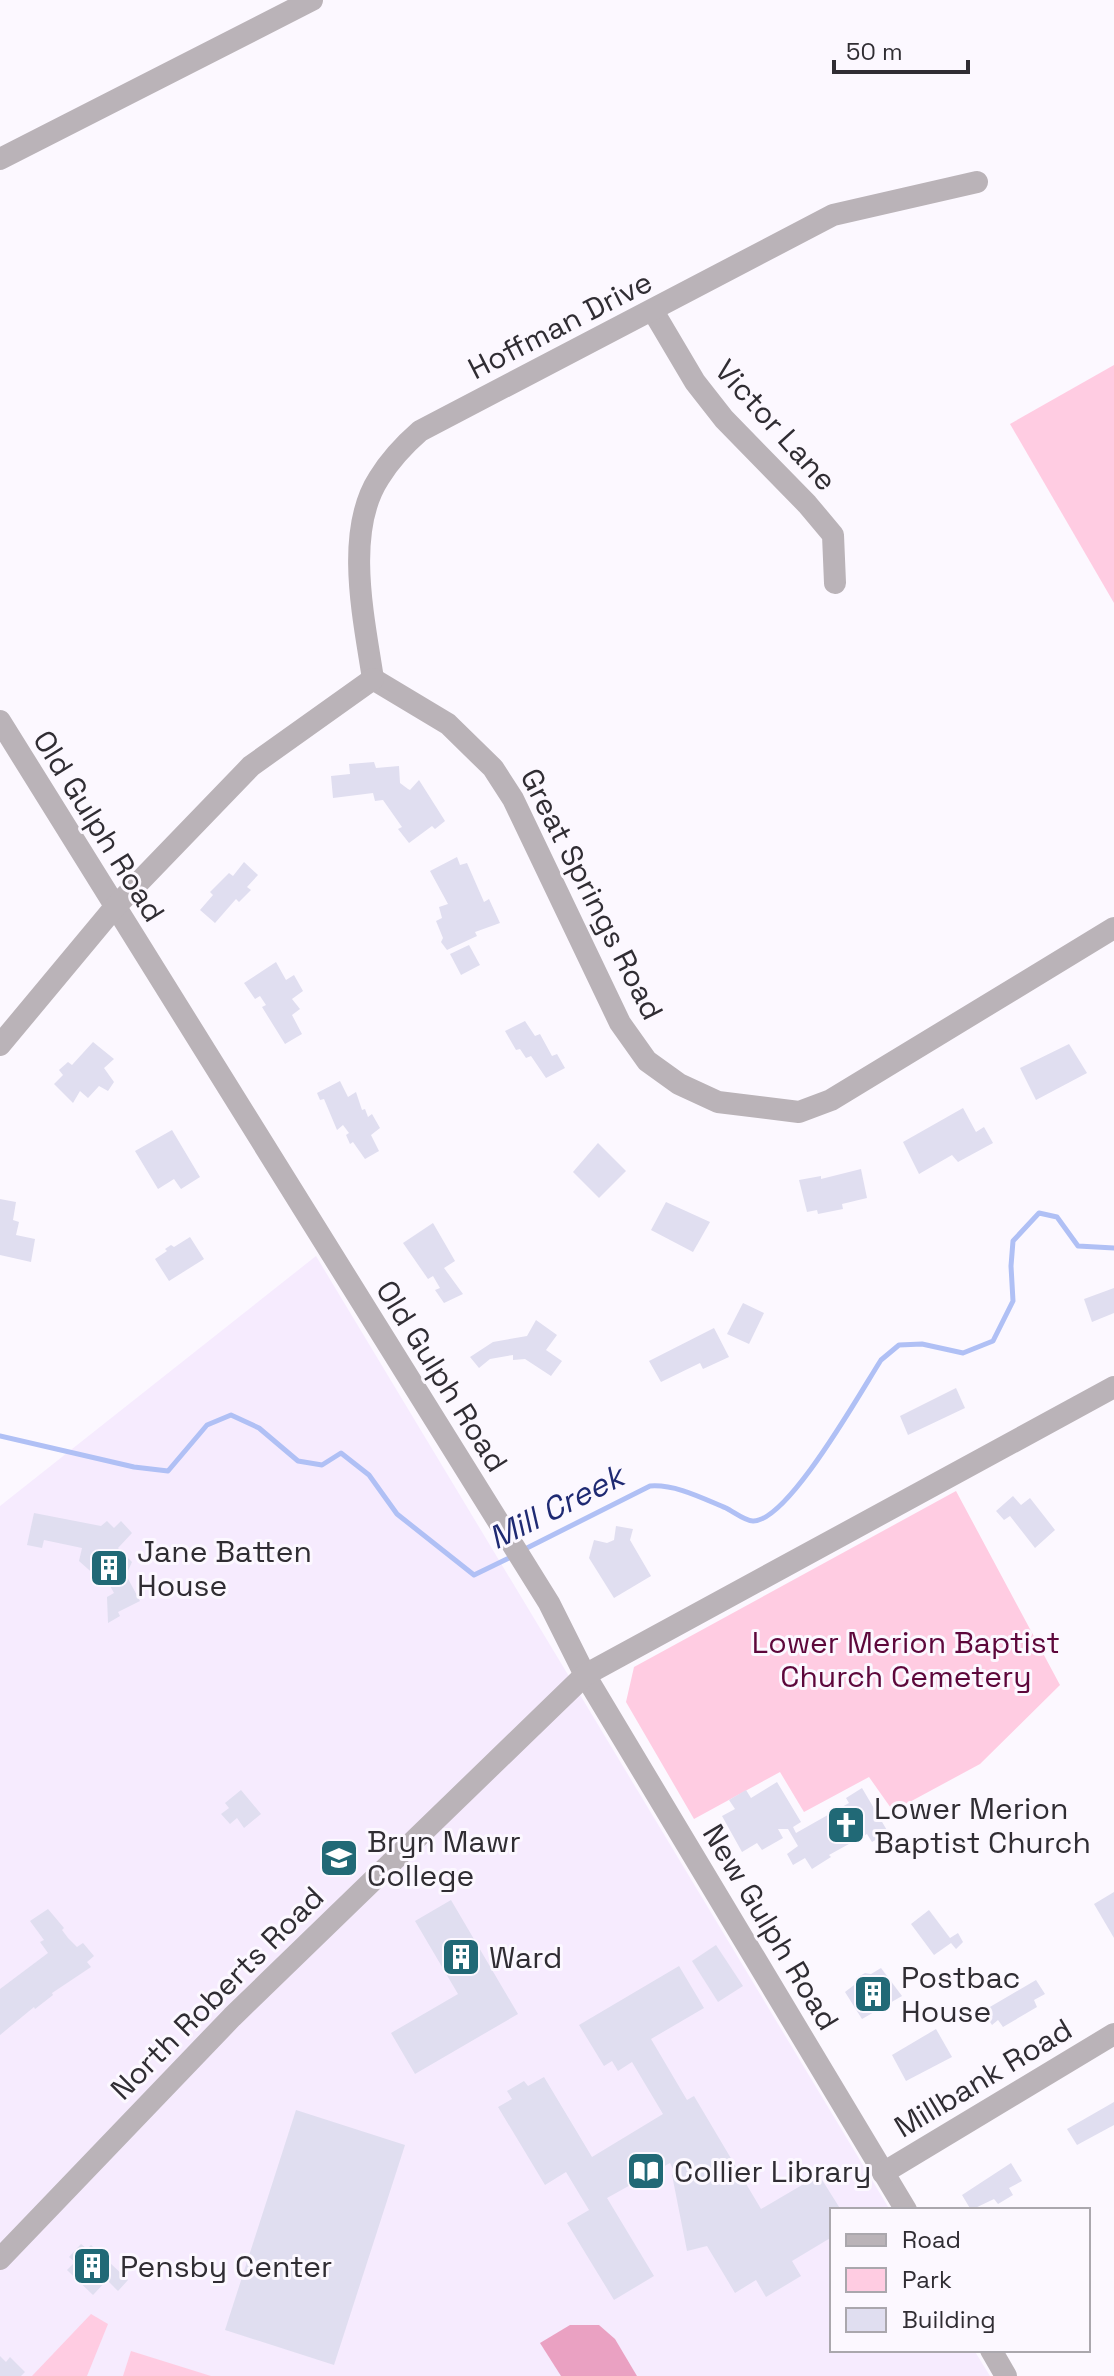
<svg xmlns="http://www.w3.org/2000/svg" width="1114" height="2376" font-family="'Space Grotesk',sans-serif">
<rect width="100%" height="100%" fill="#fcf8ff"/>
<!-- built -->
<polygon fill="#f6ebfe" points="316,1256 890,2210 832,2210 832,2350 974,2350 990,2376 0,2376 0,1506"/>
<!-- green -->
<g fill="#ffcce2">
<polygon points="1114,365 1114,603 1010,424"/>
<polygon points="956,1491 1060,1685 980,1764 893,1811 869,1777 804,1812 780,1772 694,1819 626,1702 634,1667"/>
<polygon points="91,2314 108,2324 87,2376 32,2376"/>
<polygon points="131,2351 211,2376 123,2376"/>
</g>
<!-- forest -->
<polygon fill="#eaa1c2" points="570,2325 599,2325 615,2339 637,2376 561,2376 540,2343"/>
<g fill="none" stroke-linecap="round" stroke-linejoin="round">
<!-- stream -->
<g stroke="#b0c0f5" stroke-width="5">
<polyline points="0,1436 134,1467 168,1471 207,1425 231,1415 259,1428 298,1461 322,1465 341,1453 369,1475 397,1514 474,1575 513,1556"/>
<path d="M521 1551 650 1486C675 1484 702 1498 726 1508 734 1512 745 1521 753 1521 788 1522 861 1391 881 1360L899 1345 922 1344 963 1353 993 1341 1013 1301 1011 1266 1013 1241 1039 1213 1057 1217 1078 1246 1114 1248"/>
</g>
</g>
<!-- building -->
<g fill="#e0def0">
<polygon points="374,762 376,768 399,766 400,783 408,789 410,790 419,780 445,821 435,829 432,826 409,843 398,829 402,827 383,800 375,801 373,793 333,798 331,776 350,774 349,764"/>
<polygon points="457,857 460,865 467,863 484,902 489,899 500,923 475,932 477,936 447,950 441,942 443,938 436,921 442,918 439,907 448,904 430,871"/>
<polygon points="244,862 258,875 247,887 251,890 239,902 236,899 215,923 200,910 213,895 210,892 229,873 233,876"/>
<polygon points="469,945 480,965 461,975 450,954"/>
<polygon points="276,962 286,980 294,975 303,991 292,999 300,1009 292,1015 302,1034 285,1044 262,1007 266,1005 260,996 255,999 244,983"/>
<polygon points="525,1021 535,1036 540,1034 552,1056 557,1054 565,1068 546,1078 531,1056 526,1058 520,1049 516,1050 505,1031"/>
<polygon points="93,1042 114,1059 104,1068 114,1082 108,1091 99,1086 88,1098 80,1091 73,1103 54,1084 63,1075 59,1070 68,1062 72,1065"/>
<polygon points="1069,1044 1087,1073 1036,1100 1020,1068"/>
<polygon points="340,1081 348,1097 356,1092 362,1110 365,1109 368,1117 372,1114 380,1128 371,1135 379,1151 365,1159 353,1142 350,1144 346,1135 349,1133 343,1125 337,1130 324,1099 320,1100 317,1093"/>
<polygon points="963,1108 976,1132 984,1127 993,1143 958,1162 952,1155 919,1174 903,1142"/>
<polygon points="172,1130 200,1177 181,1189 174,1179 158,1189 135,1151"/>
<polygon points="598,1143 626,1171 599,1198 573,1172"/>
<polygon points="861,1169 867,1198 842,1204 843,1209 818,1214 817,1210 807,1212 799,1180 821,1176 821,1179"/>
<polygon points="0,1199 16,1202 13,1220 19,1222 16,1235 35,1239 31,1262 0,1255"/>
<polygon points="666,1202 710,1222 693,1252 651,1230"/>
<polygon points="433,1223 455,1261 444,1268 463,1294 444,1303 435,1290 440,1288 433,1276 428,1279 403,1243"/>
<polygon points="190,1237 204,1259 169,1281 155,1259 167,1251 165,1249 171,1245 174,1247"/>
<polygon points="1114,1288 1114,1313 1092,1322 1084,1299"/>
<polygon points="743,1303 764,1313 749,1344 727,1334"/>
<polygon points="536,1320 557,1335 546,1350 562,1361 551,1376 525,1359 513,1360 513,1355 490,1359 479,1368 470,1357 493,1342 527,1336"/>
<polygon points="714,1328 729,1357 703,1369 700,1363 661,1382 649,1361"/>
<polygon points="956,1388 965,1408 908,1435 900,1416"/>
<polygon points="1013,1496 1021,1505 1030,1498 1055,1530 1035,1548 1010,1516 1004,1520 996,1511"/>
<polygon points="34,1513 101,1526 107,1521 114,1528 121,1521 132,1533 118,1548 132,1562 126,1575 140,1601 118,1612 120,1616 108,1623 107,1597 114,1593 108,1582 106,1585 79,1561 82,1548 44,1540 42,1548 27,1545"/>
<polygon points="616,1526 633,1529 630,1540 651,1576 614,1598 589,1558 594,1540 607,1543 614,1540"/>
<polygon points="777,1782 801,1822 793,1827 796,1833 849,1803 846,1798 862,1788 888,1832 872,1842 867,1834 829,1855 831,1857 812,1869 805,1858 793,1865 787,1854 798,1846 788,1829 778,1829 783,1838 762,1850 757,1843 742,1852 722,1816 735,1809 729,1800 746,1790 751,1798"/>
<polygon points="241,1790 261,1814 244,1828 237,1818 230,1824 221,1814 229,1808 225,1803"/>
<polygon points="1114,1892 1114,1938 1094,1904"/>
<polygon points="451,1900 518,2014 415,2074 391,2033 458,1994 415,1921"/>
<polygon points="48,1909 64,1928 62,1930 68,1938 77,1947 83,1943 94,1956 87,1962 91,1967 52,1993 53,1995 35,2009 34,2007 0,2035 0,1989 48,1953 40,1942 44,1940 30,1921"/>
<polygon points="929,1910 950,1938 958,1933 963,1942 956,1949 951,1943 934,1955 911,1924"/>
<polygon points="716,1945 743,1986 718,2002 692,1961"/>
<polygon points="679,1966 704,2008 651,2039 687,2100 694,2096 761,2209 819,2175 841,2210 832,2210 832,2237 792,2261 801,2276 766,2297 756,2280 735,2293 707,2246 687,2251 672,2175 681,2170 679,2166 673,2169 670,2163 607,2198 654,2276 614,2300 567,2223 589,2210 566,2172 545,2185 498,2107 512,2099 507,2091 524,2081 528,2086 544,2077 592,2157 663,2114 632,2062 618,2071 612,2061 604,2066 579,2025"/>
<polygon points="881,1968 902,1996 862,2019 845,1992 858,1982 858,1977 865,1973 871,1974"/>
<polygon points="1036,1980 1045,1994 1034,2000 1037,2007 1003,2027 998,2020 992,2025 983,2011"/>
<polygon points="936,2029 952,2057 906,2081 892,2055"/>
<polygon points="1114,2102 1114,2125 1077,2145 1067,2129"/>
<polygon points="296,2110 405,2145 334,2365 225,2330"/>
<polygon points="1011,2163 1022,2181 1009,2188 1013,2195 998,2204 994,2199 971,2210 962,2195"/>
<polygon points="81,2244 87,2249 91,2245 128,2280 118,2291 107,2280 93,2295 67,2270 75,2262 69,2257"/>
<polygon points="0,2356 6,2362 10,2357 25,2372 21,2376 0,2376"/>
</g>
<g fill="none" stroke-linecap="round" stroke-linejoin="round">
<!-- minor -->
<g stroke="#bab3b8" stroke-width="22">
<polyline points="0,159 312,0"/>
<polyline points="653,311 695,382 724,419 807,504 833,535 835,583"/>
<polyline points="373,679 448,724 493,768 513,799 620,1023 647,1061 679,1084 718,1102 799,1112 831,1100 1114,928"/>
<path d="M373 679C364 619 344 532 379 478 390 460 404 445 420 431L833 215 977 182"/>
<polyline points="0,721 549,1603 585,1675 906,2210"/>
<polyline points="0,1045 114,908 251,766 373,679"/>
<polyline points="883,2173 1114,2034"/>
<polyline points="0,2259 232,2017 585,1675 1114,1387"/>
<polyline points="991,2350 1006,2376"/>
</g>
</g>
<!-- icons -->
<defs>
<symbol id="building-square" viewBox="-11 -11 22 22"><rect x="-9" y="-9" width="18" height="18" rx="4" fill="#216976" stroke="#fcf8ff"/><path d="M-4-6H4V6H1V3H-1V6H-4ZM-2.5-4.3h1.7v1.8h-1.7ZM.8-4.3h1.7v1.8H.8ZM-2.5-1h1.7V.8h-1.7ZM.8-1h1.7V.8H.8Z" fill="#fff"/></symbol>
<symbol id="church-square" viewBox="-11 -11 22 22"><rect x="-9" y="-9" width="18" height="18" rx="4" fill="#216976" stroke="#fcf8ff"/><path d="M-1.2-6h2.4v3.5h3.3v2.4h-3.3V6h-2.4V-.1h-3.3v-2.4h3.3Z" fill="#fff"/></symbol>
<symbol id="university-square" viewBox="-11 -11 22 22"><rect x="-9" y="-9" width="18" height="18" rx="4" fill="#216976" stroke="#fcf8ff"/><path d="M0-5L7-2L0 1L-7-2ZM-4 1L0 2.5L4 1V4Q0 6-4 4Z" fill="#fff"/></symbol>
<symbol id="library-square" viewBox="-11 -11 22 22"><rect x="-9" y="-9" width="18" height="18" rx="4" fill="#216976" stroke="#fcf8ff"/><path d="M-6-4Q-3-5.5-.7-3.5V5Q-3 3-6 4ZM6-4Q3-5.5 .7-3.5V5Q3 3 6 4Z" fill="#fff"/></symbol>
</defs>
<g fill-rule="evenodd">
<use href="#building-square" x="87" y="1546" width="44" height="44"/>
<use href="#church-square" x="824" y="1803" width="44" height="44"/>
<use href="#university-square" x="317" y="1836" width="44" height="44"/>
<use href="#building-square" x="439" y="1935" width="44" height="44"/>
<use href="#building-square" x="851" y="1972" width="44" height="44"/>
<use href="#library-square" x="624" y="2149" width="44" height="44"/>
<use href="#building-square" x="70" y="2244" width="44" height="44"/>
</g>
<g text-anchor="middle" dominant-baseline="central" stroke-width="6" stroke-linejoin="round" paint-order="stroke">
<!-- street labels -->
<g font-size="30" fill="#302d33" stroke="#fcf8ff">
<text transform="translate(560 325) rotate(-27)">Hoffman Drive</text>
<text transform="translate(776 425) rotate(48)">Victor Lane</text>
<text transform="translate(99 826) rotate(58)">Old Gulph Road</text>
<text transform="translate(592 894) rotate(63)">Great Springs Road</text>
<text transform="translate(442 1376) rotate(58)">Old Gulph Road</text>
<text transform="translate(771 1927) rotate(59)">New Gulph Road</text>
<text transform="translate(217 1993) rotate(-45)">North Roberts Road</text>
<text transform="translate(983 2078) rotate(-31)">Millbank Road</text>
</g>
<!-- poi labels -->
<g font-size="30" fill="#302d33" stroke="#fcf8ff" text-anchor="start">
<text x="137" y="1551">Jane Batten<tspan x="137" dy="34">House</tspan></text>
<text x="874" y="1808">Lower Merion<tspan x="874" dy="34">Baptist Church</tspan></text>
<text x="367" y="1841">Bryn Mawr<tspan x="367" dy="34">College</tspan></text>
<text x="489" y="1957">Ward</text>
<text x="901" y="1977">Postbac<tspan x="901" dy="34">House</tspan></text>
<text x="674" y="2171">Collier Library</text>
<text x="120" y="2266">Pensby Center</text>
</g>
<!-- park labels -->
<g font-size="30" fill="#5d073b" stroke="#fcf8ff">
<text x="906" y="1642">Lower Merion Baptist<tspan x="906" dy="34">Church Cemetery</tspan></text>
</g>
<!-- water labels -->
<g font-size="32" font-style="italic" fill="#1f2a73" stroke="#fcf8ff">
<text transform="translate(556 1507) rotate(-27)">Mill Creek</text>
</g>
</g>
<!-- legend -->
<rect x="830" y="2208" width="260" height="144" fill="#fcf8ff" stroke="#aaa7ad" stroke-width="2"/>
<rect x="846" y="2234" width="40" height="12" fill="#bab3b8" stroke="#aaa7ad" stroke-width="2"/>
<text x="902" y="2248" font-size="24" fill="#302d33">Road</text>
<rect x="846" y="2268" width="40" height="24" fill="#ffcce2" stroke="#aaa7ad" stroke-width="2"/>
<text x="902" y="2288" font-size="24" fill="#302d33">Park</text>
<rect x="846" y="2308" width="40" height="24" fill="#e0def0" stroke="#aaa7ad" stroke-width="2"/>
<text x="902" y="2328" font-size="24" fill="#302d33">Building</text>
<!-- scale -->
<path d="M834 60v12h134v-12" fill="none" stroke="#302d33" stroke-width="4"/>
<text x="846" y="60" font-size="24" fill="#302d33" stroke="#fcf8ff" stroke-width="6" paint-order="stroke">50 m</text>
</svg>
